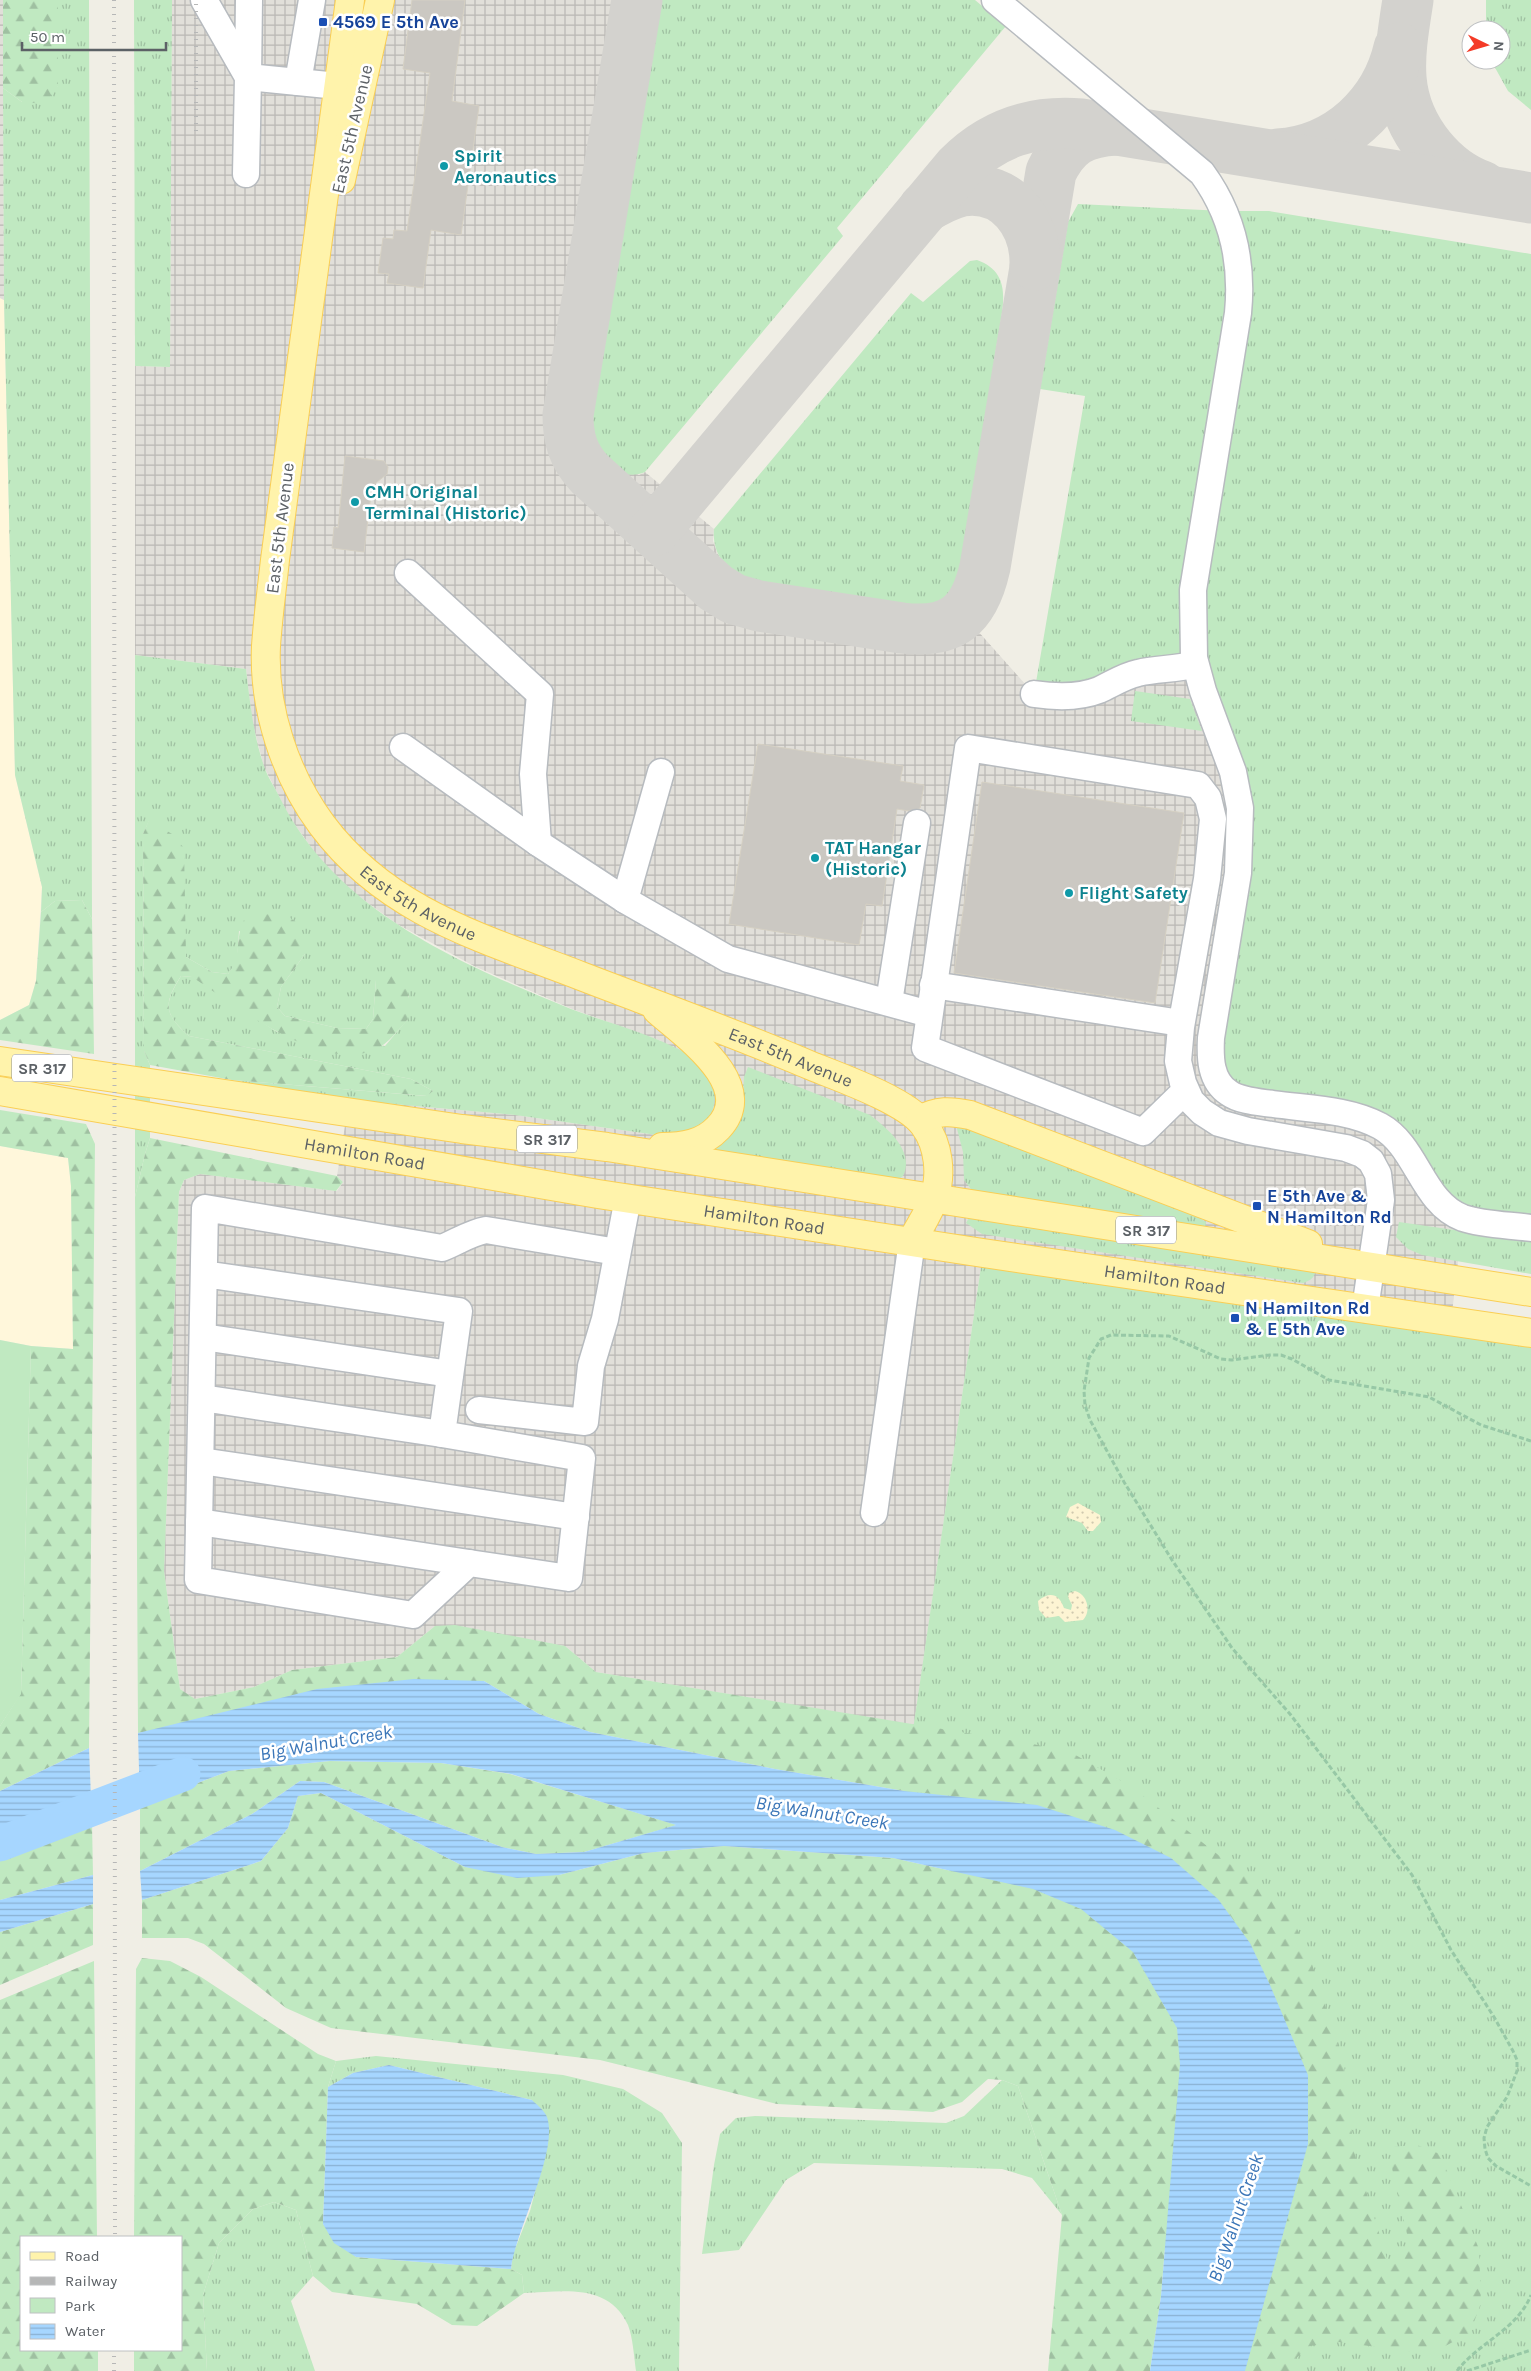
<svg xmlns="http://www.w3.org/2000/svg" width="1531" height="2371" font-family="Karla,sans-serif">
<defs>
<pattern id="industrial-grid" width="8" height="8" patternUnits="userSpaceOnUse" patternTransform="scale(1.25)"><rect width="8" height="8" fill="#e1dfd9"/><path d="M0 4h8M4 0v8" fill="none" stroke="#bab8b4"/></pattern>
<pattern id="grass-tufts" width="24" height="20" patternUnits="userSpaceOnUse" patternTransform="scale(1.25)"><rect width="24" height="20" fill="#c0e9c1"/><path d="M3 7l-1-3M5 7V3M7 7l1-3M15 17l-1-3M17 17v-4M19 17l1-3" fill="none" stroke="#9fc0a1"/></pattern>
<pattern id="forest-firs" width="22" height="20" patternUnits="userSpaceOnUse" patternTransform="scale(1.25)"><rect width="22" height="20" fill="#c0e9c1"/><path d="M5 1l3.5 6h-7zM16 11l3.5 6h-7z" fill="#9fc0a1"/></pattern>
<pattern id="sand-dots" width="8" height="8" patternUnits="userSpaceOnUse" patternTransform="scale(1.25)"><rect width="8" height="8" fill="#fdf4d3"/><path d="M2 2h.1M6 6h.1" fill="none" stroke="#d0c9af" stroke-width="1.8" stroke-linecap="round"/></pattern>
<pattern id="water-rules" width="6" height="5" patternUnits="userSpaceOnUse" patternTransform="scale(1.25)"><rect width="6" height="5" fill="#a6d6ff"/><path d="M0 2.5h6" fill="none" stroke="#8ab1d2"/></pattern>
</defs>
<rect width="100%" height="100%" fill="#f0eee5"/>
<!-- commercial -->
<g fill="#fff7db">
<polygon points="0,298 4,300 15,775 42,887 36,981 29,1005 0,1020"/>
<polygon points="0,1146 68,1158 71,1186 73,1349 31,1346 0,1340"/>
</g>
<!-- industrial -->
<g fill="url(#industrial-grid)">
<polygon points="0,0 3,0 4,300 0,298"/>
<polygon points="172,0 652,0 585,419 588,443 595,453 639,475 645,472 714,529 713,541 717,552 722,562 732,571 944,608 952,602 1034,694 1195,664 1356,1116 1463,1218 1451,1322 983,1253 914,1725 596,1672 565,1646 435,1626 397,1657 292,1670 254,1687 194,1699 180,1689 164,1571 179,1192 184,1180 200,1174 337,1191 343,1182 337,1176 349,1100 515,1115 664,1136 661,1041 572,1009 474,966 397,924 354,893 321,861 290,818 264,767 252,721 246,669 135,655 135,366 170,367"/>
</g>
<!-- grass -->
<g fill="url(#grass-tufts)">
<polygon points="58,0 89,0 92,919 82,900 55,901 41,912 42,887 15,775 4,300 3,88 22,102 58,86"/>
<polygon points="134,0 172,0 170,367 135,366"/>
<path d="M652 0H975L1006 26 837 228 843 236 645 472C623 482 597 463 588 443 585 435 586 427 585 419Z"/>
<polygon points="1486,0 1531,0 1531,110 1508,91 1493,64 1492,60 1501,60 1501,30 1486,30"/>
<polygon points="1078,204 1224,211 1269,211 1531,254 1531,1228 1463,1218 1396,1140 1217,1080 1239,848 1195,664 1034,694 1085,396 1040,389 1068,222"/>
<path d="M977 260C1011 272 1004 302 999 331 996 348 994 364 991 381L995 383 963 581C957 597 950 607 933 610 893 604 852 598 811 592 792 589 761 586 743 578 723 568 712 551 714 529L911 293 923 302 970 261Z"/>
<path d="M135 655 246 669C250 702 253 734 264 766 267 776 274 786 279 796 335 911 459 963 571 1009 605 1022 641 1031 674 1047 680 1050 689 1053 694 1057 710 1069 723 1100 708 1118 697 1131 680 1134 664 1136L515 1115 349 1100 232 1080 426 1096 433 1091 411 1079 189 1036C164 1014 163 1005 181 976L193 977 277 1032 385 1046 407 1020 409 996 376 980 373 1019 366 1029 337 1028 285 1016 277 1007 281 987 305 954 239 931 237 962 228 974 212 972 186 957 184 939 149 821 143 834 144 1051 150 1065V1138L145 1154 135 1197Z"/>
<polygon points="1135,691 1190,699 1202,731 1131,721"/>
<path d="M748 1067 870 1115C888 1129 915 1151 903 1176L895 1182 711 1154 712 1149 742 1111 744 1077Z"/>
<polygon points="959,1122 1193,1214 1206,1222 1205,1228 974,1193 964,1180 963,1152 956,1125"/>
<path d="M970 1216 1316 1268C1315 1277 1312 1280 1303 1283L982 1234 966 1223Z"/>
<polygon points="1399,1222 1531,1241 1531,1274 1422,1255 1408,1249 1396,1237"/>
<polygon points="983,1253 1531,1333 1531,2371 1233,2371 904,1791"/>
<path d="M376 2056 563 2075 623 2089 662 2113 682 2143 679 2371H636C634 2357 633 2338 628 2325 608 2282 562 2292 524 2293L522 2275 511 2269 513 2254 530 2211 548 2142 532 2100 389 2065 353 2073 328 2087 336 2061Z"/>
<polygon points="1002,2080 1018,2086 1062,2215 1032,2178 1002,2169 814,2163 786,2180 739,2250 702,2254 714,2165 720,2134 736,2118 755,2116 946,2123 964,2116"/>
<polygon points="274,2202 296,2210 313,2276 291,2301 315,2371 207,2371 203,2295 219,2243 253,2209"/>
</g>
<!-- forest -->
<g fill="url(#forest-firs)">
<polygon points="3,0 58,0 58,86 45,104 22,102 3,88"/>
<path d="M149 820 172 834 184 848 186 957 212 972 228 974C243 955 234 940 244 920L261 914 286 915 300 925 305 954 281 987 277 1007 285 1016 337 1028 366 1029 373 1019 376 980 390 967 401 972C406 986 414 1005 407 1020 404 1025 398 1030 394 1035 344 1093 239 1007 192 977L181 976C163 1004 164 1014 189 1036L411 1079 433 1091 427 1096 232 1080 150 1065 144 1051 143 834Z"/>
<polygon points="82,900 92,919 94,1054 0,1040 0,1020 29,1005 36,981 41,912 55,901"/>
<polygon points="0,1110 86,1124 95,1144 89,1748 0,1791 0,1726 21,1693 31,1346 73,1349 71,1186 68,1158 0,1146"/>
<polygon points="150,1138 337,1176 343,1182 336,1191 200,1174 184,1180 179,1192 164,1571 180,1689 195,1699 254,1687 292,1670 397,1657 435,1626 455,1625 565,1646 596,1672 1033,1744 1072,1753 1132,1787 1259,1887 1295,1924 1310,1958 1344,2065 1354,2152 1388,2262 1402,2264 1410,2247 1392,2168 1393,2147 1417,2145 1440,2154 1479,2249 1481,2303 1470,2333 1430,2354 1339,2342 1310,2346 1294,2360 1290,2371 1245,2371 1308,2144 1308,2075 1270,1985 1250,1943 1218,1899 1171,1858 1037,1805 904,1791 775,1769 590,1732 539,1714 484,1681 138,1733 135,1197 145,1154"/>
<polygon points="330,1761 441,1763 510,1774 677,1825 584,1852 536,1854 502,1847 324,1782 300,1781 252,1814 140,1871 140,1805 229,1771"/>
<polygon points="321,1793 465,1867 559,1875 644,1853 724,1846 893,1858 1033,1889 1081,1909 1133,1952 1177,2028 1180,2064 1161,2296 1150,2371 1048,2371 1062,2215 1018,2086 1002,2080 988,2079 962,2102 933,2112 777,2104 600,2060 331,2028 286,2008 204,1944 188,1938 142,1938 142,1900 261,1861 288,1828 298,1796"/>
<polygon points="92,1823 93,1875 0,1900 0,1858"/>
<polygon points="93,1904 93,1945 0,1985 0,1932"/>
<polygon points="142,1958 170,1961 201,1977 318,2054 336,2061 328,2087 323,2224 356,2257 511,2269 522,2275 524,2293 477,2326 452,2325 417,2304 332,2292 313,2276 296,2210 274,2202 253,2209 219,2243 203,2295 207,2371 134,2371 134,2350 181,2350 181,2237 134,2237 136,1969"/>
<polygon points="94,1961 97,2237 21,2237 21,2350 98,2350 98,2371 0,2371 0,2000"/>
</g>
<!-- sand -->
<g fill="url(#sand-dots)">
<polygon points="1078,1503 1100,1515 1101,1522 1093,1531 1088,1531 1082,1523 1066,1517 1070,1507"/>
<path d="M1075 1591C1087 1594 1092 1611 1083 1620L1065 1622 1059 1616 1046 1618 1039 1610 1038 1601C1050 1591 1059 1594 1064 1608L1071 1610 1072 1605 1068 1597 1069 1593Z"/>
</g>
<!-- park -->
<polygon fill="#c0e9c1" points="0,1340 31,1346 21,1694 0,1726"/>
<!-- water -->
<g fill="url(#water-rules)">
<polygon points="414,1679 484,1681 539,1714 590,1732 775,1769 904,1791 1037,1805 1115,1830 1171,1858 1218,1899 1250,1943 1270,1985 1308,2075 1308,2144 1245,2371 1150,2371 1161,2296 1180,2064 1177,2028 1133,1952 1081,1909 1033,1889 893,1858 724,1846 644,1853 559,1875 517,1878 465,1867 321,1793 298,1796 288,1828 261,1861 142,1900 140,1871 252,1814 300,1781 324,1782 502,1847 536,1854 584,1852 676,1825 511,1774 441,1763 330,1761 229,1771 140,1805 138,1733 317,1689"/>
<polygon points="89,1748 92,1823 0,1858 0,1791"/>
<polygon points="93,1875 93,1904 0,1932 0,1900"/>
<path d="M389 2065 532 2100C536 2104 545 2111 547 2117 559 2152 515 2231 511 2269L356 2257 334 2243 323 2224 328 2087 353 2073Z"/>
</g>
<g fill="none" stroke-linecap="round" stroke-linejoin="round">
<!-- river -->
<polyline stroke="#a6d6ff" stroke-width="35" points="0,1844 183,1774"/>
<!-- taxiway -->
<g stroke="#d3d2ce" stroke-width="51">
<path d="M637 0 568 415C568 439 573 456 590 474L716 588 734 599 759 606 902 628C952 634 974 616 985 567L1051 172C1066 141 1083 132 1116 130"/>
<path d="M1408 0C1399 57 1391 100 1430 148 1444 165 1462 179 1482 186"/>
<path d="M1278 154C1339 150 1386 105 1399 48"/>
<path d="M924 208C936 201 948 194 962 191 1008 184 1036 224 1035 265"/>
<path d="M654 531 959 167C993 133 1033 120 1081 124L1531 198"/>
</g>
</g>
<!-- building -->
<g fill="#cbc8c2" stroke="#d5d0c3">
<polygon points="412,0 465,0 452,101 479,106 461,235 431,230 423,288 387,283 389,274 378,273 383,238 393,239 394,230 407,231 430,73 403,69"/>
<polygon points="345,456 384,461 388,467 387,474 372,486 364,552 332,548 334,527 338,528"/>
<polygon points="758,744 903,766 900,781 924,785 920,808 909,811 897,809 882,906 866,904 859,945 729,924"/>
<polygon points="982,782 1184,813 1155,1003 954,973"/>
</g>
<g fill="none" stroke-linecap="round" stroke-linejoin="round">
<defs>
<g id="minor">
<polyline points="204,0 248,77 246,174"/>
<polyline points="249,0 248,77 338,86"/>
<path d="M995 0 1202 173C1232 214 1243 262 1238 313L1193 590 1194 658 1203 691 1233 772 1240 808 1238 873 1211 1038C1210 1057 1210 1081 1229 1093 1240 1101 1259 1102 1273 1104 1308 1109 1348 1109 1380 1126 1417 1146 1422 1203 1463 1218 1484 1225 1510 1225 1531 1228"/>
<polyline points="298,82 312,0"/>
<polyline points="408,573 540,694 533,774 538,843"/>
<path d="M1034 694C1055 697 1079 698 1099 690 1112 684 1124 676 1138 673 1158 668 1176 670 1195 664"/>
<polyline points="403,747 538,843 625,900"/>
<polyline points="661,772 625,900 728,959 929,1014"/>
<polyline points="933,985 1181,1023"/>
<polyline points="889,1002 917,823"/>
<polyline points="1186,1090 1143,1132 925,1048 968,748 1198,785 1208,798 1213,819 1207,879 1181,1027 1178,1061 1183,1083 1191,1101 1202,1112 1219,1123 1248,1131 1346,1148 1362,1154 1371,1161 1378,1174 1381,1200 1365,1309"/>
<path d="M204 1274 459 1311 442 1434 582 1458 569 1578 469 1563 413 1615 198 1580C201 1456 203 1332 205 1208L442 1248C457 1242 470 1233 486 1230L617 1252"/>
<polyline points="203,1337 450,1374"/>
<polyline points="202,1398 442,1434"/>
<polyline points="479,1410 585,1422 591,1366 605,1319 628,1198"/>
<polyline points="201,1461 576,1517"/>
<polyline points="874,1513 912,1241"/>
<polyline points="199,1522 469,1563"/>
</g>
<g id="major">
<path id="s1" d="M350 0 275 560C272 588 268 617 266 646 263 708 285 775 322 825 388 913 483 938 581 976 659 1006 737 1034 814 1067 842 1078 908 1102 924 1125 939 1145 942 1175 934 1198 929 1213 919 1227 912 1241"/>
<polyline points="341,180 380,0"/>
<path d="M657 1010C685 1035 759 1085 718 1128 703 1144 683 1147 662 1147"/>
<polyline points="0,1061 462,1129 607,1147 1531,1292"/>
<path id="s2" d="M0 1091 598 1194 983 1253 1531 1333"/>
<path d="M920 1120C937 1110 951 1111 970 1115L1308 1244"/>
</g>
</defs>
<!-- minor casing -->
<use href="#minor" stroke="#b7bbbf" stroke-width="29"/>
<!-- major casing -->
<use href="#major" stroke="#face54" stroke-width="30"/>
<!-- path -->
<g stroke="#97c8a6" stroke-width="3" stroke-dasharray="5 2.5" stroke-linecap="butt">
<polyline points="1531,1441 1481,1425 1429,1397 1329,1380 1292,1359 1281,1355 1270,1355 1232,1360 1221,1359 1169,1336 1111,1335 1101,1339 1089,1358 1084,1391 1085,1405 1090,1420 1124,1482 1172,1560 1232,1648 1290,1714 1412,1875 1451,1950 1494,2017 1513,2051 1517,2060 1517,2071 1507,2097 1487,2127 1484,2138 1485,2149 1488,2158 1496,2166 1531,2186"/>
<path d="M1457 2371C1479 2342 1517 2330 1531 2295"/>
<polyline points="1467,2371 1531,2350"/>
</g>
<!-- minor -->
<use href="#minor" stroke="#fff" stroke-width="26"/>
<!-- major -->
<use href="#major" stroke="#fff3ab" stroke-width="28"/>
<!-- rail -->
<g stroke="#b6b7b7" stroke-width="4" stroke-dasharray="1 6" stroke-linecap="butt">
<polyline points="114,0 115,2237"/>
<polyline points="196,131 196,0"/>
<polyline points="114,2371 114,2350"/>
</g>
</g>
<!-- markers -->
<g fill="#1a4fb4" stroke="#fff" stroke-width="2">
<rect x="318" y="17" width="10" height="10" rx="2.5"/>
<rect x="1252" y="1201" width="10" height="10" rx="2.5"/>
<rect x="1230" y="1313" width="10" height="10" rx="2.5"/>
</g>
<g fill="#0f9aa8" stroke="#fff" stroke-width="2">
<circle cx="444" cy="166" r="5"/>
<circle cx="355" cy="502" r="5"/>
<circle cx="815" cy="858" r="5"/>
<circle cx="1069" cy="893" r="5"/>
</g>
<g text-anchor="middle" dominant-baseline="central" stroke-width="5" stroke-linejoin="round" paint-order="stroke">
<!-- shield labels -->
<g fill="#fff" stroke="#8d9094" stroke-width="1">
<rect x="12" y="1054.5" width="60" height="27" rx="4"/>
<rect x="517" y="1125.5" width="60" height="27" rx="4"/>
<rect x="1116" y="1216.5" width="60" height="27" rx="4"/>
</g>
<g font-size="16" font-weight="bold" fill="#5c6166">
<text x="42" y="1068">SR 317</text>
<text x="547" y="1139">SR 317</text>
<text x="1146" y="1230">SR 317</text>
</g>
<!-- transit labels -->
<g font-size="18" font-weight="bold" fill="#164399" stroke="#fff" text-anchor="start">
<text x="333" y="22">4569 E 5th Ave</text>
<text x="1267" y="1196">E 5th Ave &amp;<tspan x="1267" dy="21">N Hamilton Rd</tspan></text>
<text x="1245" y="1308">N Hamilton Rd<tspan x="1245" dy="21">&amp; E 5th Ave</tspan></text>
</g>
<!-- street labels -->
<g font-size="18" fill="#5c6166" stroke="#fff">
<text transform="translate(352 129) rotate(-77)">East 5th Avenue</text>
<text transform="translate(280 528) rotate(-83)">East 5th Avenue</text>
<text stroke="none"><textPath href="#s1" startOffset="968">East 5th Avenue</textPath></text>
<text stroke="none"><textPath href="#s1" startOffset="1372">East 5th Avenue</textPath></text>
<text stroke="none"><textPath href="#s2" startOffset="370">Hamilton Road</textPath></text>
<text stroke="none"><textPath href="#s2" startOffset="775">Hamilton Road</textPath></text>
<text stroke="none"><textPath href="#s2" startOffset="1180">Hamilton Road</textPath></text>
</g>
<!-- culture labels -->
<g font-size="18" font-weight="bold" fill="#0d838f" stroke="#fff" text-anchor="start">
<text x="454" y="156">Spirit<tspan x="454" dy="21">Aeronautics</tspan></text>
<text x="365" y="492">CMH Original<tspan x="365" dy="21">Terminal (Historic)</tspan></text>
<text x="825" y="848">TAT Hangar<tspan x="825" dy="21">(Historic)</tspan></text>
<text x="1079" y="893">Flight Safety</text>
</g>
<!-- water labels -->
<g font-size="19" font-style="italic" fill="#3b76b8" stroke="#fff">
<text transform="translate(326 1743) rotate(-10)">Big Walnut Creek</text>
<text transform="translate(822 1813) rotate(9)">Big Walnut Creek</text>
<text transform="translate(1236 2218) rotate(-71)">Big Walnut Creek</text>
</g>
</g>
<!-- legend -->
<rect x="20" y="2236" width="162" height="115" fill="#ffffff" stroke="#bec0c2"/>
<rect x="30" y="2252" width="25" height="8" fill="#fff3ab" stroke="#bec0c2"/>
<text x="65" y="2261" font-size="15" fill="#5c6166">Road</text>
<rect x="30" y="2277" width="25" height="8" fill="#b6b7b7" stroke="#bec0c2"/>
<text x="65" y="2286" font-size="15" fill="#5c6166">Railway</text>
<rect x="30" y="2298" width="25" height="15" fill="#c0e9c1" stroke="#bec0c2"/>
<text x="65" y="2311" font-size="15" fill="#5c6166">Park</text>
<rect x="30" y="2324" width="25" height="15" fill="url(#water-rules)" stroke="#bec0c2"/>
<text x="65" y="2336" font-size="15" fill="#5c6166">Water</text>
<!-- north arrow -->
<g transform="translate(1486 45) rotate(95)"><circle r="24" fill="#ffffff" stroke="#bec0c2"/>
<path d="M0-4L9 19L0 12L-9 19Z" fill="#f43b27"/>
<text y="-8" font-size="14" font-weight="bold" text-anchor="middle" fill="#5c6166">N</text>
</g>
<!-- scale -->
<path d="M22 42v8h144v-8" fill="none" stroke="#5c6166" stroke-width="2.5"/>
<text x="30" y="42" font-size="15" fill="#5c6166" stroke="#ffffff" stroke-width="4" paint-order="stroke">50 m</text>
</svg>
